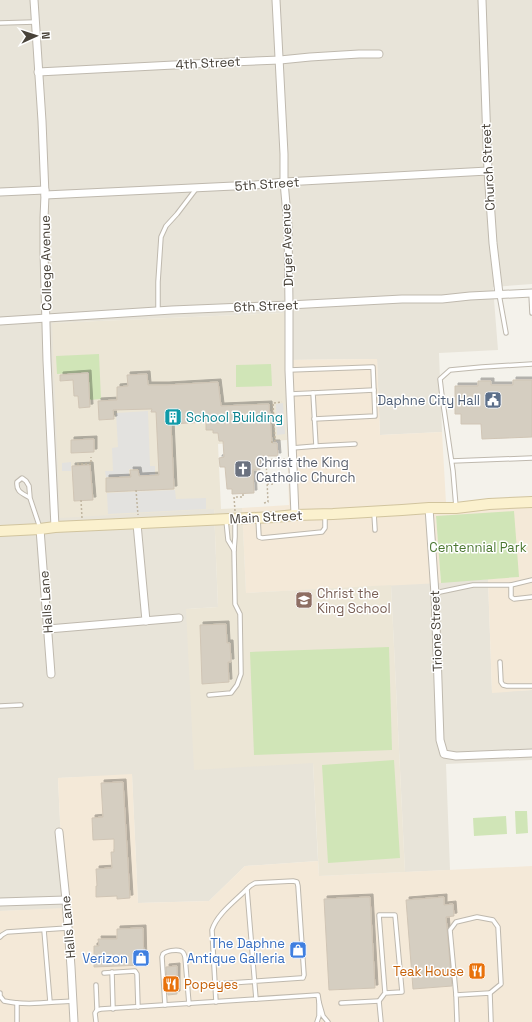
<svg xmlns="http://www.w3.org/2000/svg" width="532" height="1022" font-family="'Space Grotesk',sans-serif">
<defs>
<filter id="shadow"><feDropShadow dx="3" dy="-3" stdDeviation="0" flood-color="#0004"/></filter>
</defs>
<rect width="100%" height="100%" fill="#f4f2eb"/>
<!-- residential -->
<g fill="#e8e4d9">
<polygon points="0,0 532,0 532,284 493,287 498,350 439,353 442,432 380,435 377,359 285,360 284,313 52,323 214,509 218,607 187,609 313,763 318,861 245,866 209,901 138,903 132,775 58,778 64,909 0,911"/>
<polygon points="488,579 492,692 532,690 532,760 446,764 450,870 405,872 391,585"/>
</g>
<!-- commercial -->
<g fill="#f4e9d8">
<polygon points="377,359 380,435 442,432 446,503 532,498 532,690 492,693 488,579 519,577 436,516 441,583 246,593 242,508 289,505 285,360"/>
<polygon points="132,774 138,903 209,901 245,866 318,861 319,876 532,866 532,1022 0,1022 0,911 64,908 58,778"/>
</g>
<!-- education -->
<polygon fill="#ece6d6" points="284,313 287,440 218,444 221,509 242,508 246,593 391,585 405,872 319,876 313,763 194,770 186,609 218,607 214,509 60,518 52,323"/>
<!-- green -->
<g fill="#d0e5b7">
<polygon points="99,354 101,399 90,400 89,372 57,374 56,356"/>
<polygon points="271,364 272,386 236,387 236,365"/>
<polygon points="514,511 519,577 441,583 436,516"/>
<polygon points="389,647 392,750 254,755 250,652"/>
<polygon points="394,760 400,858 328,863 322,765"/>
<polygon points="515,811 527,811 528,833 516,834"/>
<polygon points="506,816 507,834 474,836 473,818"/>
</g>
<!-- parking -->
<g fill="#e3e2df">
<polygon points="283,403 285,434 277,435 276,404"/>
<polygon points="148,411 150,466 155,466 155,475 140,476 139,469 129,469 129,476 106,477 105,471 113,471 112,448 118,447 116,413"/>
<polygon points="71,462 71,471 62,471 62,463"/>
<polygon points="175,490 176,499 206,498 206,509 108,514 107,493"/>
</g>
<!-- building -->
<g fill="#d5cec1" stroke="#d0c5b5" filter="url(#shadow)">
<polygon points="88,373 90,407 79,408 78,396 74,396 73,380 60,381 60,375"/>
<polygon points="147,374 148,385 166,385 218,382 221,406 269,404 272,443 277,443 278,456 259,456 260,470 253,470 254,493 232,494 232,489 227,489 225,467 220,467 219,458 224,457 223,441 219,441 218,433 213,433 213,430 206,430 206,422 171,424 174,489 106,492 106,478 131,477 130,470 138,470 139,476 159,475 156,412 151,412 152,409 113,410 114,419 99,420 98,401 117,400 117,387 128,386 127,375"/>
<polygon points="513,380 532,380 532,437 482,439 481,424 461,424 461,414 455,414 455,386 478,386 478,381 491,381 491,385 513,385"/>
<polygon points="94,439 94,452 71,453 71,440"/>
<polygon points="90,465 93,500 74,501 72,466"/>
<polygon points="226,624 227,643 230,643 231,662 228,662 229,682 202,684 200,625"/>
<polygon points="123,782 130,898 117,899 117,896 96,897 96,886 97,886 96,869 112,868 111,852 114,852 114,839 93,840 92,818 103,817 101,783"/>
<polygon points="370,897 375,988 329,990 324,899"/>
<polygon points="444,897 444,905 453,904 454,916 446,917 452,986 413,989 406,900"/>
<polygon points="143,928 144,965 94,967 94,946 99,946 98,939 117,939 117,929"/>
<polygon points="177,966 177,994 168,995 166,967"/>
</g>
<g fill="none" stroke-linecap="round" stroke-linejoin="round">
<defs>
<g id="lane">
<polyline points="0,23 35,22"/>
<polyline points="531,293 532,313"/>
<polyline points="499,294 506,333"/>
<polyline points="158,311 158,282 161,237 166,226 177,214 196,189"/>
<polyline points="289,370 373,367 375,416 314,419"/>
<polyline points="290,394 313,393"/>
<polyline points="316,446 313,393 374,390"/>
<polyline points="292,448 316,446 355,444"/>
<polyline points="452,461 532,458"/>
<path d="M30 498C22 493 16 492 17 482L22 478 26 481 29 486 30 498 40 528"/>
<polyline points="456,507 453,471 442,396 440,379 450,370 482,367 532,364"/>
<polyline points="374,513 375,530"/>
<polyline points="258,518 259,537 262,538 322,532 325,528 325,515"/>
<polyline points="226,520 228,540 234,550"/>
<polyline points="511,585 511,597 514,599 532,597"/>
<polyline points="435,593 473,585 511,585 532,580"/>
<polyline points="500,662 501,682 503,685 507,686 532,686"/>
<polyline points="209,695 231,693 237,685 241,674 240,614 235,604 234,550 235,537 235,520"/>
<polyline points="0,706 21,705"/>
<polyline points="44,930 50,1002"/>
<polyline points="0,937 2,935 7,932 68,928"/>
<polyline points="112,972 113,1009"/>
<polyline points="104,973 135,971 137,974 138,1007"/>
<polyline points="215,984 301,978 303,978 304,975 298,886 297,882 293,881 255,883 250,886 247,889 256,999"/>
<polyline points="96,985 97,1010"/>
<path d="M0 993V996L4 1001C26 1006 50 1002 73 1001"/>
<polyline points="456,995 450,930 456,922 477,917 493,920 498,927 501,984 490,993"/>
<path d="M216 1002 212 930C217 914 235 901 247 889"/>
<polyline points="17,1003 17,1022"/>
<polyline points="341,1003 379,1001"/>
<path d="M165 1005 162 957 163 954C166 951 176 949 181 951 184 952 184 954 185 957L189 1004"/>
<polyline points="96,1022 95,1013 97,1010 101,1009 318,995 319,1002"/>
<polyline points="317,1022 319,1016 319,1002 323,1016 328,1022"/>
<polyline points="381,1022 379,1001 385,993 379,915 395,915 402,992 385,993"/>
<polyline points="457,1022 456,995 490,993 491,1022"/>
</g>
<g id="street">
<polyline points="34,0 42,121 45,195 44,218 44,252 47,361 55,527"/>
<polyline points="276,0 284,154 284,182 288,226 289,305 289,370 295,515"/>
<polyline points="482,0 488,171 493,243 499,294"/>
<polyline points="38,72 232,62 280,60 310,57 359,54 379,54"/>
<polyline points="0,192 45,190"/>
<polyline points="45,195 255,185 284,182 488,171"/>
<polyline points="0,321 172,310 289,305 402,299 442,299 470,296 532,293"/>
<polyline points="429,508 435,594 440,740 444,754 456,756 532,753"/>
<polyline points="137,524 146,621"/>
<polyline points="40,529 51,674"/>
<polyline points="48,629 179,618"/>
<polyline points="59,832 66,900 71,967 74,1022"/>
<polyline points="0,902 66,900"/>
</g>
<polyline id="secondary" points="0,531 40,529 55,527 275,517 295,515 333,514 402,510 429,508 456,508 489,504 532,502"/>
</defs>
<!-- lane casing -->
<use href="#lane" stroke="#bfb9ae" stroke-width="5.5"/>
<!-- street casing -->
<use href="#street" stroke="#bfb9ae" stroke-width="9"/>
<!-- secondary casing -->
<use href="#secondary" stroke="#d1c49e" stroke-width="12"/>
<!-- path -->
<g stroke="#c0b5a0" stroke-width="1.5" stroke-dasharray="2 2" stroke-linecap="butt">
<polyline points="272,443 272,441 275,441 273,403 282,402"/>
<polyline points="259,460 286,459"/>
<polyline points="77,464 91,464 91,457"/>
<polyline points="267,484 275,484"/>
<polyline points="136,490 138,515"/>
<polyline points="81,500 82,518"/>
<polyline points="264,503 268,502 266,460"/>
<polyline points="235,511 234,497 243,497 243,494"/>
</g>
<!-- lane -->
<use href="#lane" stroke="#fff" stroke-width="3.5"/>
<!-- street -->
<use href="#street" stroke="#fff" stroke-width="7"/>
<!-- secondary -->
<use href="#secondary" stroke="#fbf1ce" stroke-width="10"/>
</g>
<!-- icons -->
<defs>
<symbol id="civic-square" viewBox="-11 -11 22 22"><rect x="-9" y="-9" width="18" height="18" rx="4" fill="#5c6f8a" stroke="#fff"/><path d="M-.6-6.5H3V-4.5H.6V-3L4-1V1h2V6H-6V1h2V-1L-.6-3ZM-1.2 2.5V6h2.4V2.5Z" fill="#fff"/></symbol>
<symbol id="building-square" viewBox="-11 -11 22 22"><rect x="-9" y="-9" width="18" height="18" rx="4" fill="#0f9aa8" stroke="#fff"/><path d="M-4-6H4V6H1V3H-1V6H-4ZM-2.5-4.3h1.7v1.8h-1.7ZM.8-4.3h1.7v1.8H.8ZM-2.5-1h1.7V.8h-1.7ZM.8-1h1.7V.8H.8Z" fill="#fff"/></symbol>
<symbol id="church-square" viewBox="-11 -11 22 22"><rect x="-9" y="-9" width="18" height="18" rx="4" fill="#6b7280" stroke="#fff"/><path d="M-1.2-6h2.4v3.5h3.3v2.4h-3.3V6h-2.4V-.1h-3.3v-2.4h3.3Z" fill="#fff"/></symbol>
<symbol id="school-square" viewBox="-11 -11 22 22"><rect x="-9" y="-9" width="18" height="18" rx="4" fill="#8d6e63" stroke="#fff"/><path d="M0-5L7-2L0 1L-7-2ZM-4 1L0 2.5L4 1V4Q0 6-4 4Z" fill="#fff"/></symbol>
<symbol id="shop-square" viewBox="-11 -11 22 22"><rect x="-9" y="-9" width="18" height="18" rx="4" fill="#3f7fe0" stroke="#fff"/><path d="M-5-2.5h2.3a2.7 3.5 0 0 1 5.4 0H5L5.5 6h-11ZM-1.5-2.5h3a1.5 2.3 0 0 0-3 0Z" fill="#fff"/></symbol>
<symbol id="restaurant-square" viewBox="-11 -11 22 22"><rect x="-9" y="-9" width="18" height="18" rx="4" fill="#e8710a" stroke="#fff"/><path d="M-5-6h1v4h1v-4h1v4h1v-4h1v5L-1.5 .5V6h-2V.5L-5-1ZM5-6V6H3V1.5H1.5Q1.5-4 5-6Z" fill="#fff"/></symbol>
</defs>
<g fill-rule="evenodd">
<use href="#civic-square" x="483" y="390" width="20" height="20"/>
<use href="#building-square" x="163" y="407" width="20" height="20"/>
<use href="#church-square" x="233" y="459" width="20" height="20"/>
<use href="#school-square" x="294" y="590" width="20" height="20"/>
<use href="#shop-square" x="288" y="940" width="20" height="20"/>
<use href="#shop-square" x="131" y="948" width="20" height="20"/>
<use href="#restaurant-square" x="467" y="961" width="20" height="20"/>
<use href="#restaurant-square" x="161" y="974" width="20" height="20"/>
</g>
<g text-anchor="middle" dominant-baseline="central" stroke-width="3" stroke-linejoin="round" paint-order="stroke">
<!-- street labels -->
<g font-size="13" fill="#484239" stroke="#fff">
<text transform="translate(208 63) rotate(-3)">4th Street</text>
<text transform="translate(488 167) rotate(-93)">Church Street</text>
<text transform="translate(267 184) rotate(-4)">5th Street</text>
<text transform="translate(287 245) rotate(-92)">Dryer Avenue</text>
<text transform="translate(46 263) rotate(-91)">College Avenue</text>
<text transform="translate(266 306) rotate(-2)">6th Street</text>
<text transform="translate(266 517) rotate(-3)">Main Street</text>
<text transform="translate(46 602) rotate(-94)">Halls Lane</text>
<text transform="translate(436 631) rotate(-92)">Trione Street</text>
<text transform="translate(68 927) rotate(-95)">Halls Lane</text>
</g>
<!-- service labels -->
<g font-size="13" fill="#4e5e75" stroke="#fff" text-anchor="end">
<text x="480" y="400">Daphne City Hall</text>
</g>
<!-- culture labels -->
<g font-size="13" fill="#0d838f" stroke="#fff" text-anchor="start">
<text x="186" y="417">School Building</text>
</g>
<!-- worship labels -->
<g font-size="13" fill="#5b616d" stroke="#fff" text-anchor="start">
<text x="256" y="462">Christ the King<tspan x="256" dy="15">Catholic Church</tspan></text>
</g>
<!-- park labels -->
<g font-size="13" fill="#4a7730" stroke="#fff">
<text x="478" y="547">Centennial Park</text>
</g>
<!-- education labels -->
<g font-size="13" fill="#785e54" stroke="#fff" text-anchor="start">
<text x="317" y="593">Christ the<tspan x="317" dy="15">King School</tspan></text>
</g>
<!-- shop labels -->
<g font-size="13" fill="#366cbe" stroke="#fff" text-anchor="end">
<text x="285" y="943">The Daphne<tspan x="285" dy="15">Antique Galleria</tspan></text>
<text x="128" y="958">Verizon</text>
</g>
<!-- food labels -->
<g font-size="13" fill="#c56008" stroke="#fff" text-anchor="end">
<text x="464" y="971">Teak House</text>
<text x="184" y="984" text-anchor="start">Popeyes</text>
</g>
</g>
<!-- north arrow -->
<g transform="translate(36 36) rotate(87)" stroke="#ffffff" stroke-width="3" paint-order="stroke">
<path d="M0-3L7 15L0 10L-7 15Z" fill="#484239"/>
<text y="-6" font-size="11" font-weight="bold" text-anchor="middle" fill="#484239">N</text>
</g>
</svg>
